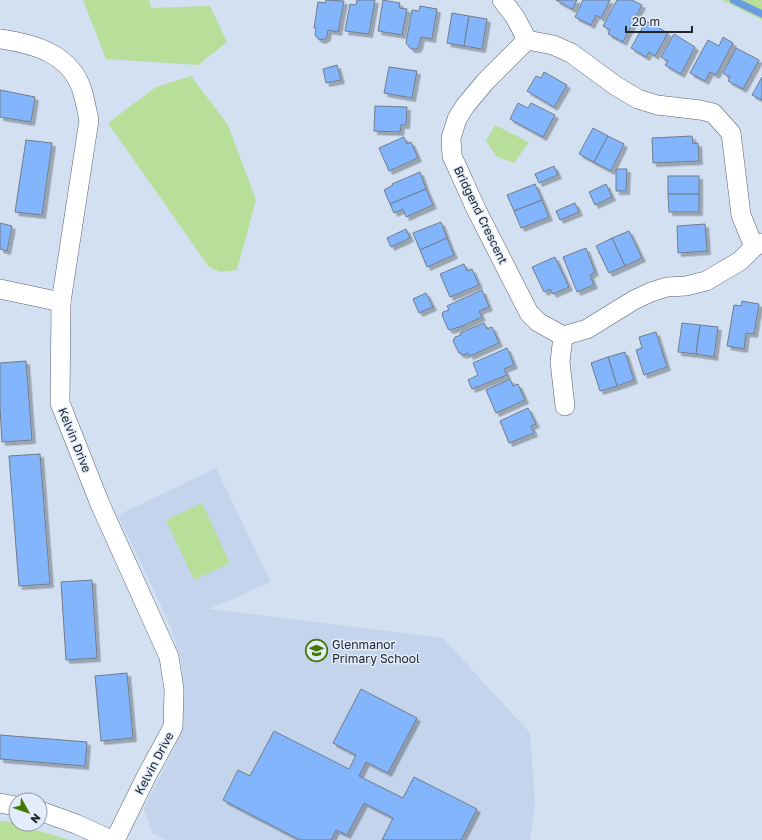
<svg xmlns="http://www.w3.org/2000/svg" width="762" height="840" font-family="'Golos Text',sans-serif">
<defs>
<filter id="shadow"><feDropShadow dx="3.5" dy="3.5" stdDeviation="0" flood-color="#0004"/></filter>
</defs>
<rect width="100%" height="100%" fill="#d2e0f2"/>
<!-- built -->
<polygon fill="#c3d4ec" points="216,468 271,582 209,609 443,638 530,733 535,804 530,840 166,840 152,833 144,809 175,747 184,703 182,664 170,625 118,515"/>
<!-- green -->
<g fill="#b7df9a">
<polygon points="83,0 149,0 151,8 210,6 227,42 198,65 106,59"/>
<polygon points="722,0 762,0 762,20"/>
<polygon points="191,76 228,125 256,200 237,270 220,272 209,267 108,123 156,87"/>
<polygon points="495,125 529,142 514,163 496,156 486,141"/>
<polygon points="202,503 230,563 194,580 166,520"/>
<polygon points="0,821 5,821 70,840 0,840"/>
</g>
<g fill="none" stroke-linecap="round" stroke-linejoin="round">
<!-- stream -->
<polyline stroke="#6a9ce1" stroke-width="7" points="733,0 762,14"/>
</g>
<!-- building -->
<g fill="#82b5fb" stroke="#707c8c" filter="url(#shadow)">
<polygon points="326,0 344,1 338,32 328,30 327,37 323,40 318,39 315,35 316,28 314,28 318,2 325,3"/>
<polygon points="357,0 375,0 369,34 345,31 350,4 356,5"/>
<polygon points="383,0 400,3 399,8 407,9 402,35 378,31"/>
<polygon points="556,0 577,0 572,9"/>
<polygon points="583,0 610,0 601,18 596,15 591,25 575,17"/>
<polygon points="617,0 632,0 642,5 623,42 608,34 610,30 603,26"/>
<polygon points="420,6 437,9 432,39 421,37 419,46 417,49 411,49 406,43 412,10 419,11"/>
<polygon points="452,13 469,16 464,46 447,43"/>
<polygon points="469,16 487,19 482,49 464,46"/>
<polygon points="646,21 668,33 655,56 649,52 646,57 631,48"/>
<polygon points="674,34 695,47 681,74 665,65 668,61 661,57"/>
<polygon points="723,37 733,43 716,75 710,72 705,81 690,73 708,40 719,46"/>
<polygon points="736,48 759,60 743,89 728,81 730,77 723,73"/>
<polygon points="337,65 341,80 326,83 323,69"/>
<polygon points="389,67 417,71 412,98 384,93"/>
<polygon points="544,72 567,85 554,107 527,91 536,76 541,78"/>
<polygon points="762,77 762,100 752,95"/>
<polygon points="0,90 35,97 31,122 0,117"/>
<polygon points="518,103 528,108 531,103 555,115 543,137 510,119"/>
<polygon points="375,106 407,107 406,125 401,125 400,132 374,131"/>
<polygon points="593,128 608,136 594,162 579,154"/>
<polygon points="608,136 624,144 611,171 594,162"/>
<polygon points="692,136 693,144 698,143 699,161 653,163 652,138"/>
<polygon points="404,137 407,144 411,142 418,158 389,171 379,148"/>
<polygon points="26,140 52,143 42,215 15,212"/>
<polygon points="554,166 558,175 539,183 535,174"/>
<polygon points="616,169 627,169 626,191 616,191"/>
<polygon points="420,172 426,189 390,204 384,190 393,185 392,184"/>
<rect x="668" y="176" width="31" height="18"/>
<polygon points="535,184 542,200 514,211 507,195"/>
<polygon points="606,184 612,197 595,205 589,192"/>
<polygon points="426,189 433,205 406,217 403,209 394,213 390,204"/>
<polygon points="668,194 699,194 699,212 669,212"/>
<polygon points="542,200 549,217 521,228 514,211"/>
<polygon points="575,203 579,212 560,220 556,211"/>
<polygon points="441,222 447,238 420,250 413,233"/>
<polygon points="0,223 12,226 7,251 0,249"/>
<polygon points="705,224 707,251 678,253 677,226"/>
<polygon points="406,229 410,238 391,247 387,238"/>
<polygon points="629,231 642,258 625,266 612,238"/>
<polygon points="447,238 454,255 427,267 420,250"/>
<polygon points="612,238 625,266 609,273 596,246"/>
<polygon points="586,248 595,272 590,275 594,285 577,292 563,257"/>
<polygon points="555,257 569,287 553,294 550,289 544,292 532,267"/>
<polygon points="464,264 467,271 472,269 479,285 450,297 440,274"/>
<polygon points="482,290 489,307 479,311 482,317 458,328 458,327 451,330 448,329 442,315 443,312 449,310 447,306"/>
<polygon points="426,293 433,307 419,313 413,299"/>
<polygon points="742,301 759,304 754,334 746,333 744,349 727,346 734,305 741,306"/>
<polygon points="484,323 487,329 492,327 499,343 470,356 468,353 463,355 459,353 453,341 455,337 461,335 460,333"/>
<polygon points="682,323 700,325 696,354 678,352"/>
<polygon points="700,325 718,327 714,357 696,354"/>
<polygon points="656,332 667,367 644,375 636,350 642,348 639,337"/>
<polygon points="507,348 514,365 504,369 507,375 472,389 468,380 478,375 473,363"/>
<polygon points="625,352 634,380 617,386 608,357"/>
<polygon points="608,357 617,386 600,391 591,363"/>
<polygon points="26,361 32,440 2,442 0,407 0,363"/>
<polygon points="510,379 513,386 518,384 525,400 496,413 486,390"/>
<polygon points="528,408 536,424 531,426 534,433 509,443 500,421"/>
<polygon points="40,454 50,584 19,586 9,456"/>
<polygon points="92,580 97,658 66,660 61,582"/>
<polygon points="127,673 133,738 101,741 95,676"/>
<polygon points="361,689 417,718 388,773 366,762 359,776 403,798 414,777 477,809 461,840 382,840 393,818 364,803 347,835 336,830 331,840 300,840 223,800 238,770 250,776 274,731 349,769 356,755 333,743"/>
<polygon points="0,735 87,742 85,766 0,759"/>
</g>
<g fill="none" stroke-linecap="round" stroke-linejoin="round">
<defs>
<g id="street">
<polyline points="502,0 515,17 527,40"/>
<path d="M0 39C35 44 72 54 83 93 85 101 87 111 89 120L61 302 60 403 100 504 169 657 174 689 173 727 146 777 115 840"/>
<polyline points="754,247 741,215 731,133 713,113 700,110 657,105 638,99 616,86 571,53 553,45 527,40 485,82 465,106 457,119 451,138 452,156 458,169 476,209 529,313 538,322 563,336 587,329 634,300 651,292 667,287 686,286 706,281 740,261 754,247 762,243"/>
<polyline points="0,289 61,302"/>
<polyline points="563,336 560,362 565,406"/>
<polyline points="0,803 16,806"/>
<polyline points="40,811 76,824 111,840"/>
</g>
</defs>
<!-- street casing -->
<use href="#street" stroke="#576272" stroke-width="20"/>
<!-- street -->
<use href="#street" stroke="#fff" stroke-width="19"/>
</g>
<!-- icons -->
<defs>
<symbol id="school-ring" viewBox="-11 -11 22 22"><circle r="9.5" fill="#e2ecfb" stroke="#457801" stroke-width="1.5"/><path d="M0-5L7-2L0 1L-7-2ZM-4 1L0 2.5L4 1V4Q0 6-4 4Z" fill="#457801"/></symbol>
</defs>
<g fill-rule="evenodd">
<use href="#school-ring" x="304" y="638" width="25" height="25"/>
</g>
<g text-anchor="middle" dominant-baseline="central" stroke-width="3" stroke-linejoin="round" paint-order="stroke">
<!-- street labels -->
<g font-size="12" fill="#20252c" stroke="#e2ecfb">
<text transform="translate(481 215) rotate(64)">Bridgend Crescent</text>
<text transform="translate(75 440) rotate(68)">Kelvin Drive</text>
<text transform="translate(154 763) rotate(-62)">Kelvin Drive</text>
</g>
<!-- poi labels -->
<g font-size="12" fill="#20252c" stroke="#e2ecfb" text-anchor="start">
<text x="332" y="644">Glenmanor<tspan x="332" dy="14">Primary School</tspan></text>
</g>
</g>
<!-- north arrow -->
<g transform="translate(28 812) rotate(130)"><circle r="19" fill="#e2ecfb" stroke="#949ca8"/>
<path d="M0-3L7 15L0 10L-7 15Z" fill="#457801"/>
<text y="-6" font-size="11" font-weight="bold" text-anchor="middle" fill="#20252c">N</text>
</g>
<!-- scale -->
<path d="M626 26v6h66v-6" fill="none" stroke="#20252c" stroke-width="2"/>
<text x="632" y="26" font-size="12" fill="#20252c" stroke="#e2ecfb" stroke-width="3" paint-order="stroke">20 m</text>
</svg>
